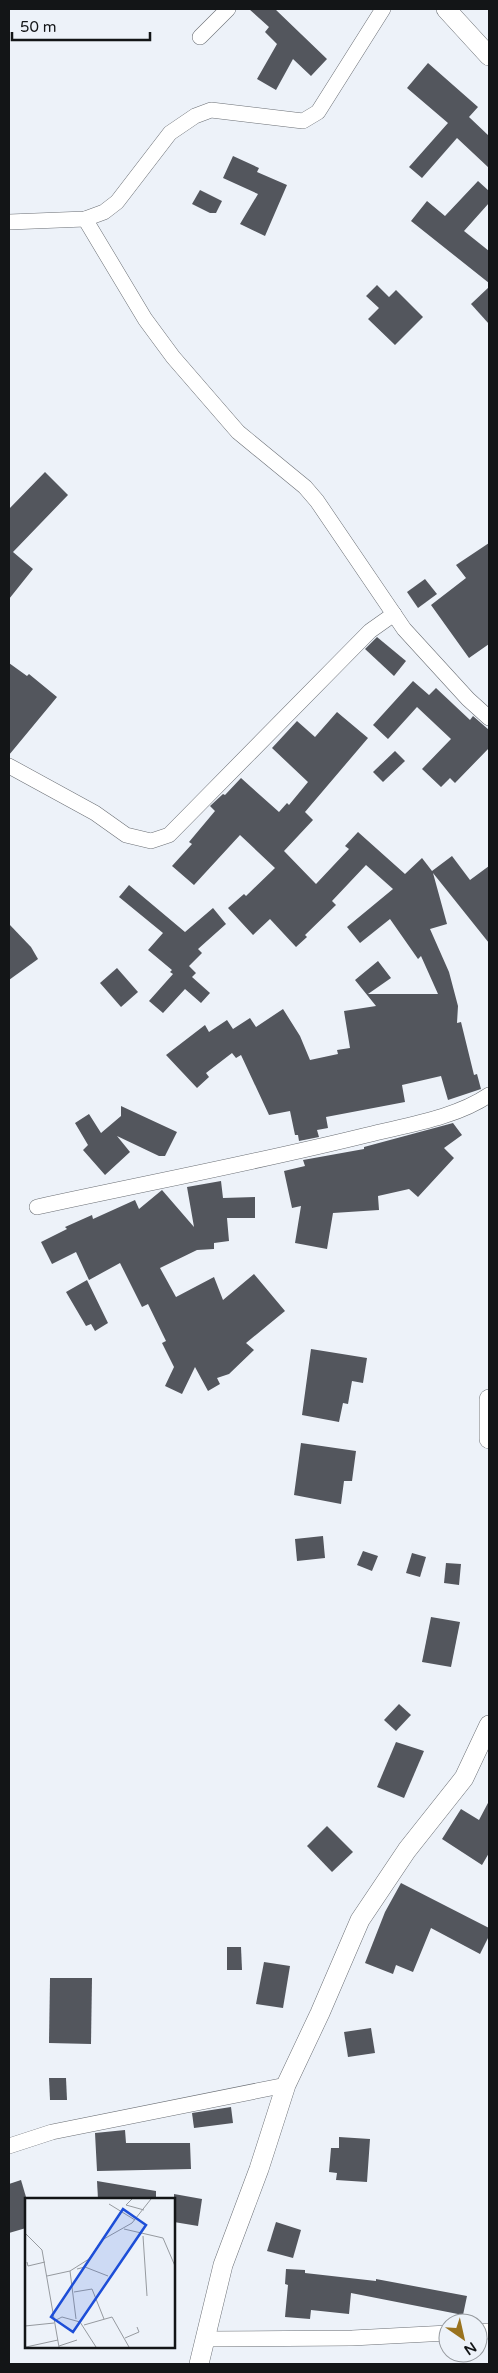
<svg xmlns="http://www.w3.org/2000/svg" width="498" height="2373" font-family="'Varela Round',sans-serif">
<rect width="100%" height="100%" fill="#edf2f9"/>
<!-- building -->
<g fill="#53565d">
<polygon points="249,9 275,9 327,59 311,76 293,59 276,90 257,79 277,44 265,32 269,27"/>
<polygon points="428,63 478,107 469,117 489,136 489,168 457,138 422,178 409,167 448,123 407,88"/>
<polygon points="233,156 259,168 257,172 287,185 265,236 240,224 258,194 223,178"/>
<polygon points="478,181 489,191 489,203 464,231 489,251 489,283 411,221 427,201 445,216"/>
<polygon points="200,190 222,201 216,213 210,213 192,204"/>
<polygon points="377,285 389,297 396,290 423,317 395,345 368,319 379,308 366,296"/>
<polygon points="489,287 489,324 471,304"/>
<polygon points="45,472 68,495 13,552 33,569 9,599 9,509"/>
<polygon points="489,543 489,644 469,658 431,605 466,578 456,565"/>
<polygon points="425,579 437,594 418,608 407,592"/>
<polygon points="377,637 406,661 394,676 365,649"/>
<polygon points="9,663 27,676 29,674 57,697 9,755"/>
<polygon points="413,681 429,695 436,688 470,720 473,716 489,730 489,748 455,783 450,778 441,787 422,769 451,739 417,707 388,739 373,725"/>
<polygon points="337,712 368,738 305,812 313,820 284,851 316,884 349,849 345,846 358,832 405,874 422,858 432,871 452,856 470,880 489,866 489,943 433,873 447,924 430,929 449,972 458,1006 457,1023 461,1022 474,1075 477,1074 481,1089 448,1100 441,1076 402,1085 405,1102 326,1117 328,1128 317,1130 319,1137 299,1141 298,1135 295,1135 290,1111 269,1115 241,1055 236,1058 232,1053 206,1073 209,1077 197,1088 166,1055 205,1025 209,1032 227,1020 233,1029 250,1018 256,1027 283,1009 300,1036 310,1060 338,1054 337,1050 350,1048 344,1011 376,1006 355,980 378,961 391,978 368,994 438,994 421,956 418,959 390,919 360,943 347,927 393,889 366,865 332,901 336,905 305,935 307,937 296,947 270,919 253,935 228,908 244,894 246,896 275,868 240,835 194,885 172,866 192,844 189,842 215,811 210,806 223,794 225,795 241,778 279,812 287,803 289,805 308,782 272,748 297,721 315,737"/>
<polygon points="395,751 405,761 383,782 373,772"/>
<polygon points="129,885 185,932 213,908 226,924 198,949 202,953 189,966 196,973 192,977 210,993 201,1003 185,989 163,1013 149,1001 173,974 170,972 172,970 148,950 163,933 119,897"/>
<polygon points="9,924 31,947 38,959 9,980"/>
<polygon points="117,968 138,992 121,1007 100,983"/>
<polygon points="121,1106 177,1132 165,1156 159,1156 117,1136 130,1152 105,1175 83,1150 88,1145 75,1123 89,1114 101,1133 121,1116"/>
<polygon points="453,1123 462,1135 444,1148 454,1158 418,1197 409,1189 378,1196 379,1210 333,1213 327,1249 295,1243 301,1206 292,1208 284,1171 305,1166 303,1160 364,1149 364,1147"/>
<polygon points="221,1181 223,1198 255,1197 255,1218 227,1218 229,1241 214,1243 214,1249 197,1250 160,1268 176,1297 214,1277 223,1300 254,1274 285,1311 246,1343 254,1350 229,1374 217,1378 220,1384 208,1391 195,1367 182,1394 165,1386 174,1367 162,1343 166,1341 148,1304 142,1307 120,1263 89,1280 76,1252 52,1264 41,1242 67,1229 65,1227 92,1215 93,1219 135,1200 139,1209 162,1190 194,1227 187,1187"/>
<polygon points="87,1280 108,1323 95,1331 91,1324 86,1326 66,1292"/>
<polygon points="311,1349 367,1358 363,1383 352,1381 348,1404 343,1403 339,1422 302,1415"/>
<polygon points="301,1443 356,1451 352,1481 344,1481 341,1504 294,1495"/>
<polygon points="323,1536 325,1558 297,1561 295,1539"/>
<polygon points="363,1551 378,1556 372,1571 357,1565"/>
<polygon points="412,1553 426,1557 420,1577 406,1573"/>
<polygon points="446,1563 461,1564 459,1585 444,1583"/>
<polygon points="431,1617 460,1622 451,1667 422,1662"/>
<polygon points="399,1704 411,1715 396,1731 384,1720"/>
<polygon points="396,1742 424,1751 404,1798 377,1787"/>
<polygon points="489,1801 489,1853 482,1865 442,1839 461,1809 479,1820"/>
<polygon points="327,1826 353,1852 332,1872 307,1846"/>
<polygon points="401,1883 489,1928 489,1936 480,1954 431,1928 413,1972 396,1965 393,1974 365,1963 385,1912"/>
<polygon points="227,1947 241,1947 242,1970 227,1970"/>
<polygon points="264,1962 290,1966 283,2008 256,2004"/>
<polygon points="50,1978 92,1978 91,2044 49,2043"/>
<polygon points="371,2028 375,2053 348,2057 344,2032"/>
<polygon points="49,2078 66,2078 67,2100 50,2100"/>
<polygon points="231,2107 233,2123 194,2128 192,2113"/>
<polygon points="125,2130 126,2143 190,2143 191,2169 97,2171 95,2133"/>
<polygon points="339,2137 370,2139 367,2182 336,2180 337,2173 329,2172 331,2148 339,2148"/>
<polygon points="21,2180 26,2197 26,2228 9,2233 9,2184"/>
<polygon points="97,2181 156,2191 156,2199 98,2199"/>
<polygon points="174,2194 202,2199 198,2226 174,2222"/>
<polygon points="276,2222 301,2230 293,2258 267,2251"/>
<polygon points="286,2269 305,2270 305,2273 376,2281 376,2279 467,2296 463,2315 351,2293 349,2314 311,2310 310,2319 285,2317 288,2285 285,2284"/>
</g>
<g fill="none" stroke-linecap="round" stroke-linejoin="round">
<defs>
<g id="minor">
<polyline points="200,37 228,9"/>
<polyline points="85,219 145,319 173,357 238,432 305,487 317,501 404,629 468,699 489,718"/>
<polyline points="9,222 85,219 104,212 117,202 170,133 195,116 211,110 303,121 318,112 383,9"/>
<polyline points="9,766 95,813 126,835 151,841 169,835 370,631 394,614"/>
<path d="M37 1207C147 1183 258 1162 367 1135 407 1125 455 1118 489 1095"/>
<polyline points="9,2146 52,2132 286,2085"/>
<polyline points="478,2332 489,2331"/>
<polyline points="205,2339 352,2338 448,2333"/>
</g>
<g id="tertiary">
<polyline points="446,9 489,56"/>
<polyline points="489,1399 489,1439"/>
<polyline points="199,2364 223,2265 259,2169 286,2085 320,2013 360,1920 407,1850 464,1778 489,1725"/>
</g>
</defs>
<!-- minor casing -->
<use href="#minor" stroke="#6b6f75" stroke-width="16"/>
<!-- tertiary casing -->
<use href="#tertiary" stroke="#6b6f75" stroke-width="20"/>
<!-- minor -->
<use href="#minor" stroke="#fff" stroke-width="15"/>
<!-- tertiary -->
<use href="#tertiary" stroke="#fff" stroke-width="19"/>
</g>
<!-- overview -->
<g transform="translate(25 2198)">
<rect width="150" height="150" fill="#edf2f9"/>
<path fill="none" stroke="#969a9f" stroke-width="1" d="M107 1 101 7 119 12M84 6 110 22M99 31 138 40 150 68M0 35 17 52 34 149M118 38 122 98M2 64 3 68 20 64M52 71 60 69 83 78M45 73 51 121M22 78 45 73 64 61 77 42 107 25 126 1M49 94 67 91 79 121M29 123 37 119 55 124 71 149M59 127 87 119 104 149M0 128 29 125M100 140 114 134 112 129M34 148 52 142M1 149 33 142"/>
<path fill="#1d4ed8" fill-opacity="0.15" stroke="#1d4ed8" stroke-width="2.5" d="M98 11 121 27 48 134 26 119Z"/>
<rect width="150" height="150" fill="none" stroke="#131517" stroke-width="2.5"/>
</g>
<!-- border -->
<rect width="498" height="2373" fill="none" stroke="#131517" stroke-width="20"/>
<!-- north arrow -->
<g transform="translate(463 2338) rotate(146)"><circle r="24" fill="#edf2f9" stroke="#969a9f"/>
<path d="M0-4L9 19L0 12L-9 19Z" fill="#9a731f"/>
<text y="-8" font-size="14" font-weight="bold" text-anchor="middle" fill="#131517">N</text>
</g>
<!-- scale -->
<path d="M12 32v8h138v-8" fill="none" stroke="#131517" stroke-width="2.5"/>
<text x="20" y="32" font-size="15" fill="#131517" stroke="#edf2f9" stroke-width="4" paint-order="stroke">50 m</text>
</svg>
